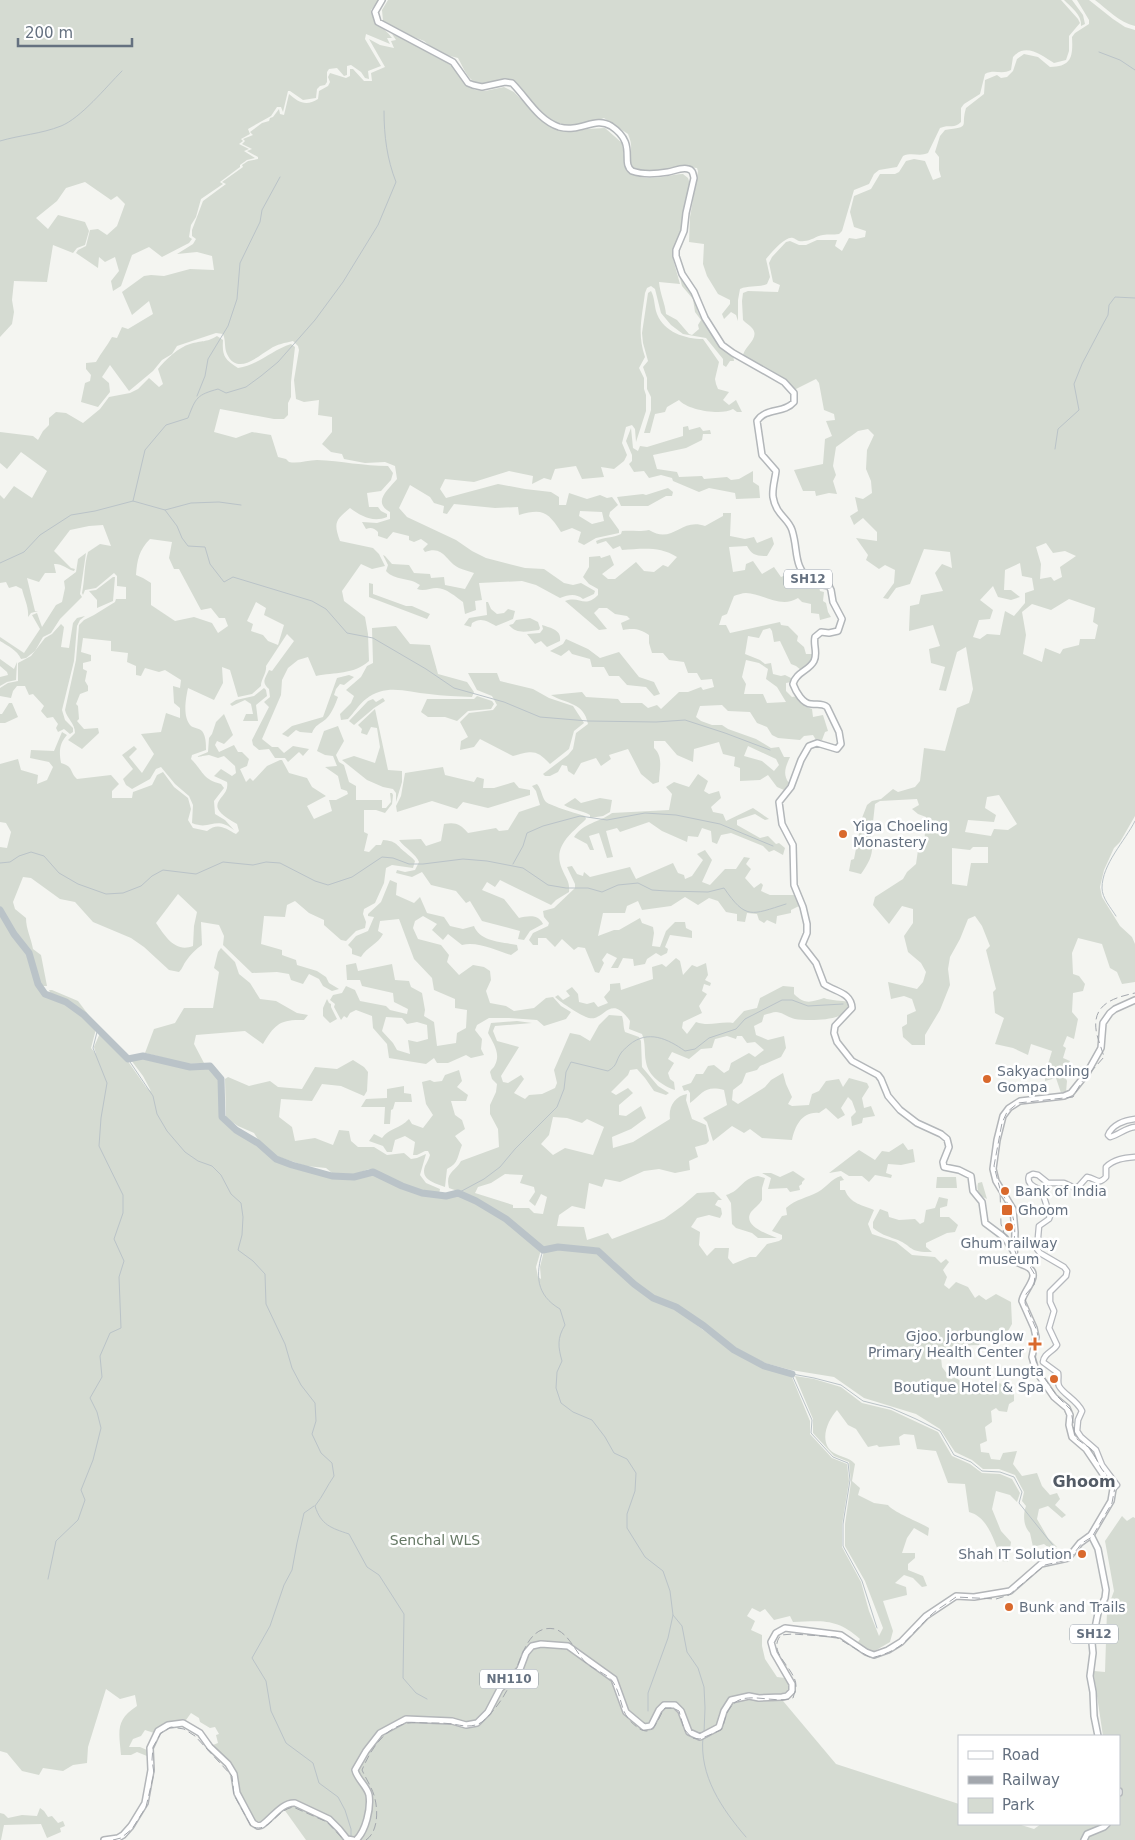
<svg xmlns="http://www.w3.org/2000/svg" width="1135" height="1840" font-family="'DejaVu Sans',sans-serif">
<rect width="100%" height="100%" fill="#f4f5f1"/>
<!-- green -->
<g fill="#d5dbd2" fill-rule="evenodd">
<path d="M0 0H379L371 10C375 27 384 26 392 38H387L390 44 366 34 365 39 381 66 368 71 369 79 365 78 361 72 351 65 347 66V75L344 76 337 68 329 69 327 72V82L325 85 320 86 317 89 316 98 303 100 290 91H288L283 112 281 107H277L271 116 248 129 250 134 241 139 243 141 239 144 249 149 244 151 255 158 247 160 240 165V167L220 182 223 184 201 199 196 217 191 225 189 237 192 239 189 243 162 257 149 247 132 255 121 286 113 291 111 281 119 271 115 257 105 262 99 257 98 268 76 253 78 250 86 246 90 230 98 229 107 235 117 226 125 204 117 196 111 200 85 182 66 188 57 201 36 218 48 229 58 215 85 222 89 231 85 245 77 248 73 253 53 245 47 282 14 281 12 300 14 312 12 324 0 337Z"/>
<path d="M388 0H1061L1078 19 1080 23 1069 36V51L1066 60 1054 63C1042 56 1026 42 1013 57L1011 70C1002 75 994 69 985 74L980 94 964 104 961 108V122C955 129 949 124 940 128L928 153C920 157 912 152 903 156L897 167 879 170 874 174 869 184 854 190 842 231 839 234C833 235 828 234 823 235 816 236 811 241 804 241 798 242 798 240 793 238 786 235 771 253 766 259L770 277 767 284C758 288 749 285 740 289L738 300V321L736 315 731 312 724 319 722 314 730 304V300L718 294 707 276 703 264 704 244 689 242 690 217 698 171 697 168C682 164 639 182 630 164 627 159 632 151 631 145 631 141 629 137 628 134L604 118C598 120 592 123 586 124 561 131 544 116 529 99 525 93 520 85 514 81 501 74 486 89 473 81 466 76 462 65 458 58L438 53 424 41 391 28 383 21 382 10Z"/>
<path d="M1064 0H1072L1083 15 1085 24 1081 26C1082 15 1071 7 1064 0Z"/>
<path d="M1077 0H1089L1113 19 1125 27 1135 30V816L1120 842 1114 848 1104 870 1100 887 1102 897 1120 926 1132 937 1135 944V982L1122 984 1117 972 1110 968 1102 944 1078 938 1072 953 1073 974 1079 976 1085 984 1083 991 1073 993 1072 1012 1078 1019 1074 1039 1067 1036 1063 1046 1066 1048 1063 1058 1070 1061 1064 1074 1067 1081 1066 1092 1061 1093 1056 1078 1045 1081V1066L1048 1064 1052 1051 1031 1044 1028 1055 1013 1048 995 1044 1004 1018 995 1013 993 992 996 989 986 950 990 946 982 926 975 916 968 919 960 939 950 957 948 969 950 985 940 1010 925 1035V1045H912L903 1037 902 1027 907 1024V1015L916 1011 912 999 904 996 891 999 888 982 917 989 923 982 926 972 921 963 908 952 904 936 913 923V909L902 906 889 924 873 905 875 897 903 879 907 872 916 864 918 850 924 847 926 817 918 814 912 809 919 805 917 799 880 801 875 804 873 822 869 828C874 849 874 856 861 874L849 871 851 860 854 859 862 818 867 805 872 801 881 799 893 789 898 792 915 787 920 781 924 748 945 751 957 708 969 703 973 689 966 647 957 652 946 691 939 690 945 667 931 663 929 649 940 646 933 625 909 631 910 606 919 604 921 595 943 591 935 573 942 564 952 568 950 552 924 549 910 584 896 588 888 599 883 598 894 583 895 570 885 565 879 569 866 560 868 555 856 538 877 541V532L863 518 854 525 850 516 858 511 855 497 863 499 872 493 871 481 866 469 867 450 874 435 868 429 858 431 836 447 833 466 836 475 833 481 837 494 829 493 816 496 815 491H803L794 470 823 464 825 439 832 436 826 421 835 420 834 414 824 410 819 383 816 379 794 390 772 372 743 356C743 347 761 338 752 328 750 325 745 323 743 320L742 301 743 293 748 291 778 292 780 285 773 282 769 263 772 257 786 242 790 241 799 245H806L817 240H837L835 246 842 251 849 238 856 239 865 237 866 231 854 227 850 212 854 196 871 189 880 174H895L899 172 906 161 914 159 925 161 933 180 941 177 939 170V157L935 152 940 136 945 130C972 126 960 128 966 108L984 94 985 80 997 75 1001 78 1007 77 1013 71 1017 59 1024 54 1038 57 1050 67C1072 67 1073 56 1072 37L1075 33 1089 24V20ZM1046 543 1053 553 1065 551 1076 556 1060 567 1062 577 1054 581 1051 577 1040 579 1041 564 1036 547ZM1020 563 1022 576 1032 578 1034 590 1025 593V603L1014 616 1005 611 1000 635 987 634 980 639 973 637 979 620 990 619 993 610 980 600 993 586 998 597 1011 600 1020 597 1011 590H1004L1005 570ZM1069 599 1095 608 1093 622 1098 625 1095 639H1080L1079 645 1063 649 1060 654 1045 648 1042 662 1023 654 1026 635 1022 612 1032 604 1051 610ZM999 795 1017 824 1008 830 994 829 991 836 965 832 968 820 994 822 996 815 985 808 987 797ZM973 847H988V863H971L967 886 952 884V848L970 850Z"/>
<path d="M1095 0H1135V26C1119 22 1108 10 1095 0Z"/>
<path d="M392 34 424 47 432 55 452 65 465 84 475 90 485 91 504 87 514 92 535 114 557 130 572 132 587 129 605 128 622 143 626 169C642 185 664 175 683 174L688 178 690 184 682 233 674 251 673 259 680 284 659 282C660 294 665 303 666 314L677 320 689 334 692 335 699 329 698 325 701 320 695 312 693 299 682 286 678 270C683 282 687 283 693 293 696 298 696 306 698 312 705 328 718 344 733 354L734 361H730L726 367 723 365V359L706 338 683 334 671 325 661 313 655 289 651 286 647 288 645 293C642 317 637 334 645 357L639 368 644 378V389L646 395V411L636 442 635 429 632 425 626 427 622 443 627 455 624 461 614 469 601 467 604 477 582 479 576 466 555 469 551 480 544 478 532 484 533 476 509 471 474 482 445 479 440 489 446 498 498 484 525 489 551 492 559 497V505H566L569 493 587 499 600 495 607 498 612 497 618 505 610 512 609 516 619 530V533L596 538 584 545 578 542 581 532 572 528 561 532C548 512 543 508 519 515L518 507 495 508 454 504 447 514 443 513 444 506 434 503 430 497 410 485 399 508 407 517 456 540 472 551 486 558 525 568 544 569 564 583 573 585 581 583 595 591 594 594 583 599C575 593 569 595 560 598L536 585 522 581 479 583 482 600 475 601 476 610 465 614 463 602C456 597 446 588 437 588 430 588 424 592 417 589L420 585C409 577 395 581 386 571L388 565 383 555 385 556 392 564 409 565 414 573 430 574 431 578 444 577 445 585 465 589 474 573C469 571 463 570 459 568 445 561 444 545 425 552L423 549 428 544 421 539 414 542 409 540V536L393 532 387 539 378 536V532C374 528 371 527 366 529L362 522 377 523 390 519V512C372 502 388 490 397 479L395 466 385 462 365 463 344 459 342 454 331 452 322 444 332 432V417L318 415 319 400 304 402 296 399 294 380 299 350 298 346 293 341C285 343 277 344 270 349 258 356 237 376 227 354 224 347 226 341 223 334L216 333 177 346 172 354 162 360 153 371 129 391 110 365 102 377 109 383 110 392 98 407 81 402 85 383 90 381 91 375 86 369V363L96 362C101 353 107 346 112 337L117 338 122 327 128 329 153 314 149 301 132 315 122 292 144 276 151 275 164 276 190 269 214 270 212 256 197 252 177 254 193 244 196 239 192 236V230L203 201 226 184 222 182 243 167 242 165 248 161 258 159V157L247 151 252 149 242 144 245 141 243 139 253 135 250 132 262 123 269 121 270 118 273 117 279 109 280 114 284 115 289 94C298 102 306 107 318 99L319 91 328 86 330 82 328 77 330 73 346 78 350 76V69H353L364 81H372L371 73 385 67 369 39 380 45 394 48 391 41 396 40ZM580 511 602 512 604 521 592 524 579 516Z"/>
<path d="M651 291C655 298 654 306 657 314 664 332 685 339 703 339L719 362 715 379 716 384 718 389 729 392 723 400 729 405 736 400 742 412H737L733 409C722 416 687 410 679 400L667 407 665 412 655 414 650 433H644L651 410V397L647 389V378L643 367 648 361 643 343 642 333 648 293Z"/>
<path d="M217 336 223 340C222 355 224 359 238 368 258 365 272 350 291 344L295 347 291 382V397L288 403V415L284 419H274L220 409 214 432 236 438 252 432 271 435 278 457 286 459 289 462C298 464 308 460 317 460 341 461 364 466 388 466L393 473 391 480 381 491 367 493 369 507H378L381 511 387 514V517C373 523 361 516 350 508 336 520 333 522 340 541L373 548 379 554 385 566 372 569 361 564 342 591 344 601 365 617 368 634 369 661C353 675 335 672 316 676L308 657 298 660 288 668 282 680 281 695 262 739 272 747H278L284 753 293 746 309 749 303 756 299 752 288 762 285 758H275L269 749 259 750 253 745 252 740 269 707 264 702 270 697 269 689C261 682 265 679 269 670L272 671 294 641 287 634 266 666C267 673 261 679 261 686L252 694 238 697 230 670 222 667 223 683 214 700 188 688C186 698 182 717 191 726 194 728 199 728 202 731 206 736 206 744 206 750L192 755 191 759C204 772 202 779 221 784L224 788 214 801 215 814 225 820 234 830C215 815 211 831 192 823L193 805 189 796 175 784 161 767 156 769 150 779 132 789 126 785 123 779 133 769 122 755 134 746 137 749 129 757 142 773 154 754 141 734 161 732 166 713 180 718V708L174 703 173 686 180 688 181 680 165 670 159 672 145 668 141 676 136 675V666L127 662 128 653 111 651V641L83 638 81 652 91 655V661L83 663V669L87 671 85 681 88 686V691L80 694 76 704 78 706 79 719 77 721 84 729 98 728 99 733 82 749 68 740 75 733C75 723 67 719 65 710L76 660 79 625 84 620 94 615 115 602 116 599H126V587L117 586V576L114 573 96 588 85 590 83 595 82 593C85 579 84 565 88 552L100 544 111 546 103 525 89 526 70 530 54 551 71 568 75 569 74 571C67 569 61 563 54 564L56 573H45L39 582 27 578 35 611H38L31 613 28 617C29 607 24 598 22 589L16 586 9 588 6 582 0 583V495L4 499 14 486 32 498 47 471 21 452 7 469 0 463V432L33 436 38 440 43 431 49 425V418L56 412 66 413 83 423 100 409 109 397 130 393 138 389 149 378 159 387 163 384 158 369C165 360 179 347 190 344 203 340 205 343 217 336ZM150 539 172 542 169 558 174 569H179L201 610 211 608 219 618H225L228 626 218 633 212 623 194 617 175 621 151 605V583L143 578 136 575C137 560 139 550 150 539ZM256 602 266 608 264 615 284 625 278 645 268 641 263 635 251 631 253 624 247 621Z"/>
<polygon points="688,426 689,430 700,427 703,431 710,430 711,434 703,434 702,440 686,448 653,455 657,469 677,472 679,477 702,476 704,479 727,477 731,480 739,479 753,471 753,482 759,486 760,498 736,499 735,493 709,488 699,492 673,481 672,478 661,475 649,478 644,471 634,472 629,464 632,461 632,455 626,441 631,428 633,448 638,451 640,446 647,447 683,436 683,427"/>
<polygon points="668,488 673,492 672,496 666,496 648,506 621,506 617,497 643,494 646,495"/>
<path d="M723 513H731L730 536 745 539 754 537 757 543 772 537 774 544 767 556C756 556 752 555 747 546L729 547 733 572 745 570 746 564 753 561 762 574 774 567 781 577 791 573 796 576 803 586 807 583 813 587H819L820 591 824 592 823 601 826 603 828 612 831 617 820 620 819 614 811 613V604L802 602 798 598C781 609 764 594 746 593 742 593 737 595 734 596L727 614 722 616 719 625H726L730 633 780 622 781 625 788 626 798 636 797 641 804 647 806 654H814L810 664 801 670 796 666 791 664 780 641 774 642 772 631 770 628 763 630 759 638 748 636 745 654 760 660 765 664 771 663 773 674 781 676 785 675 791 678V682L786 683V691L792 697 798 696 804 704V706L812 709 813 717 823 715 828 731 825 732 822 740H816L813 735 804 736 800 740 778 738 772 735 767 727 757 723 750 712 728 711 722 705 700 706 696 717 701 721 712 725H722L728 729 756 739 771 748 779 747 784 757H790C786 766 782 774 789 783L784 790 777 787 768 775 760 780 740 781V768L734 766 735 757 723 754 719 742 694 749 693 762 677 755 665 741H654V748C664 757 659 771 659 782L653 784 641 774 628 749 609 755 611 759 601 766 596 758 581 763 574 775 568 771 567 766 562 765 558 772 550 776H545L543 774 568 755 573 749 576 733 588 724C584 702 566 704 551 695L582 692 586 697 618 699 621 703H642L648 708 657 705 661 709 679 692H688L701 687 703 690 714 687 712 679 701 680 697 673H688L684 662 669 660 663 653H652L649 643V635C640 629 634 628 623 630L621 623 630 619 627 616 615 614 607 608H599L594 613 607 629 599 630 565 601C580 595 584 609 598 595V589L589 584 583 577 589 567V557L600 556 601 558 610 555 614 565 602 574 608 579H615L636 562 644 571 654 572 663 565 668 567 677 557C659 546 642 549 622 550L620 546 613 549 606 541 597 544 596 541C604 537 613 538 621 534L622 531C631 530 639 532 649 530 673 545 681 517 705 526L723 516ZM746 660 759 663 768 669 766 679 777 687 786 702 767 703 763 694H744L746 684 742 677ZM748 746 776 759 779 765 774 771 762 761 744 756Z"/>
<path d="M86 553 80 594 82 597 60 619 51 633 43 637 35 651 26 658 21 659C17 650 8 646 0 641V637L24 653 40 629 32 615 37 613 42 627 56 605 62 602 65 588 64 581 76 572 78 559Z"/>
<polygon points="113,577 115,577 113,601 97,608 97,600 89,591 96,590"/>
<polygon points="369,583 373,584 373,594 406,606 412,606 430,614 427,619 369,597"/>
<path d="M486 602H488L491 609 497 614 504 613 508 609 515 611 513 619 496 626C487 621 481 617 472 623L471 627 464 625 469 618 487 615Z"/>
<polygon points="85,616 80,620 77,626 74,661 62,710 65,720 73,728 73,732 70,734 64,729 58,732 56,728 58,724 53,717 47,718 41,711 44,706 33,694 29,695 25,686 17,686 13,691 11,698 0,696 0,688 8,683 18,681 18,663 31,656 45,638 52,634 61,624 64,627 61,647 69,648 73,623 77,618"/>
<path d="M530 618 538 622 540 628 539 630C528 631 517 635 509 625L513 624 516 620Z"/>
<path d="M542 625C551 628 562 630 560 641L547 647 541 641 535 644 527 634 540 633 543 629Z"/>
<path d="M396 626 410 644 430 645 438 674 467 682 474 692 472 697C458 696 443 696 429 694 407 692 386 683 366 699 359 704 354 713 348 719L341 720 340 714 351 703 354 696 346 690 361 677 367 666 373 663 372 628Z"/>
<polygon points="566,639 588,649 600,658 619,652 639,677 654,682 660,694 654,696 646,687 627,685 619,676 609,676 604,667 592,667 590,659 572,654 569,650 561,656 550,651 563,644"/>
<polygon points="0,659 14,669 17,662 16,680 7,682 0,686 0,677 8,675 7,672 0,666"/>
<path d="M468 673H497L500 681 533 689 549 698 573 706 584 723 574 731 569 749 550 764C536 749 532 751 513 756L480 739 474 747 460 750 461 741 468 737 460 722 469 713 493 710 497 705 492 696 477 690Z"/>
<path d="M349 675 354 677 344 685 340 684 336 689 334 695 338 697C335 705 332 713 326 719 320 724 315 725 312 733L300 732 296 730 288 737 282 734 292 726 323 717 337 678Z"/>
<polygon points="264,688 266,690 267,696 256,705 258,721 243,721 246,714 253,714 251,704 245,700 232,706 230,704 236,700 254,696"/>
<polygon points="477,696 492,701 494,704 491,709 468,711 457,721 445,717 428,717 421,712 427,699 474,699"/>
<polygon points="383,698 385,701 374,708 354,725 349,721 368,701 373,699 376,702"/>
<polygon points="9,703 12,703 18,717 5,723 0,723 0,714 2,714"/>
<polygon points="375,709 388,770 402,771 402,782 396,802 396,793 393,789 383,787 367,780 342,760 354,756 375,763 380,747 377,728 371,727 367,735 361,733 362,729 358,725"/>
<path d="M224 714 233 735 224 744 217 741 215 745 219 752 234 745 238 752H242L249 759 247 766 240 769 246 782 250 778 253 781 267 766 280 760H282L289 773 307 778 312 787 326 796 307 806 314 819 332 811 329 800H336L348 794 347 791 341 789 338 776 325 767 337 766 333 756 325 755 317 751 324 731 338 726 344 741 336 755 339 762 344 765 349 782 356 786V800H382V808H386L391 802 390 793H392L393 795 392 804 385 813 376 810H364V832L368 834 364 851 369 852 376 845H381L383 840C397 841 396 845 405 852 409 856 412 857 415 861L413 868 392 865 386 868 384 883 375 903 364 909 363 914 366 922 365 928 356 931 346 941 341 940 324 925V920L309 913 295 901 287 905 285 917 264 916 261 944 282 950V955L296 960 297 965 317 971 326 977 329 983 339 989 332 991 323 986 319 979 309 974 303 984 291 980 289 974 277 972 252 973 223 945 224 936 219 925 201 922 202 945C196 949 190 955 186 961 183 965 183 968 179 972L169 970 144 947 131 938 93 922 75 902 60 899 31 878 23 877 13 902 15 909 26 918C26 929 31 938 33 949L41 955 47 986H43L39 981 30 951 15 933 0 907V847L7 848 11 832 6 823 0 822V764L18 759 21 770 38 775 37 784 47 780 53 767 49 762 30 758 31 750 54 751 62 732 67 735C59 744 59 752 61 763 74 767 69 771 77 779L111 775 119 784 112 791V798H132L133 792 152 785 157 775 163 772 174 787 188 798 191 809 188 820 193 828 207 831C218 822 225 828 236 834L239 831 237 824C197 802 231 800 227 782L214 776 221 769 232 776 236 773 235 766 224 756 218 758 209 755 196 757 208 752 209 738 212 734 216 722ZM178 894 197 912 194 926 193 946C175 953 165 936 156 923Z"/>
<polygon points="443,767 445,775 474,782 477,777 484,779 483,788 494,788 514,782 519,788 530,790 530,795 488,808 463,802 457,809 432,801 397,812 396,806 401,796 405,773"/>
<path d="M698 774 708 781 704 791 709 794 719 791 721 798 711 807 713 812 723 814 726 821 753 808 769 819 765 820 755 814 737 820V825L760 838 768 836 776 844 779 843 785 848 783 855 774 850 769 852 763 846 731 833 721 835 717 844 712 842 711 831 702 828 698 837 688 836 687 842 662 831 649 822 620 832 617 828 606 831 613 857 607 858 599 833 589 836 594 850H590L587 844 574 837C585 822 598 823 612 813L669 810 672 794 666 787 674 782 689 787Z"/>
<path d="M537 784C542 790 542 798 546 802 551 806 578 814 585 816L586 819C572 833 552 846 562 869 566 879 570 881 569 892L556 900 551 905 500 880 495 887 487 882 482 890 504 899 519 918C528 916 538 914 543 924L530 931 524 940 518 939 520 931 482 921 470 901 466 903 456 891 431 885 422 872 412 877 396 873 397 870 405 872 415 870 419 862C416 854 405 848 399 840L421 839 426 846 441 841 444 824C456 822 460 824 468 833L496 828 499 831 508 830 519 812 540 805 536 791 532 786Z"/>
<path d="M575 798 581 803 600 798 612 800 610 812 603 816 590 818V815C581 810 572 810 564 805Z"/>
<polygon points="705,850 712,860 702,882 710,885 725,869 736,869 744,857 750,858 746,864 751,869 745,878 754,888 761,883 763,885 761,891 770,895 795,895 799,906 791,910 791,913 777,916 776,924 767,920 764,923 759,920 757,914 747,913 745,922 737,921 737,914 726,912 718,901 709,898 698,905 685,897 671,906 642,910 638,901 627,906 625,913 603,913 598,936 614,930 619,930 640,918 642,923 653,927 654,933 652,946 660,947 666,931 675,922 685,922 686,928 692,931 692,938 670,935 665,947 668,949 667,953 661,956 656,953 647,959 645,964 634,966 633,959 623,958 618,968 611,968 617,958 607,953 602,960 604,963 599,973 595,972 585,948 578,947 574,950 562,939 555,947 546,938 538,938 538,945 533,945 529,940 533,933 548,926 549,923 544,917 543,911 554,908 575,888 575,884 567,867 572,866 577,874 583,876 584,872 590,877 630,867 636,879 673,863 678,873 684,875 685,879 692,876 703,860 697,854"/>
<path d="M390 880 397 883 396 895 414 903 420 897 427 913 444 917 450 926 463 929 474 926C480 942 503 942 517 945L518 950 511 955C497 951 478 941 462 945L448 934 443 940 432 930 437 924 423 916 415 921 413 928 418 939 441 945 449 955 447 962 459 975 473 965 484 967 490 971 491 980 486 991 490 1003 506 1006 514 1011 534 1008 546 998 553 997 561 1006 571 1012 566 1019 544 1026 537 1020 509 1018H489L477 1025 475 1030 482 1039 481 1049 484 1055 471 1058 466 1055 448 1063H437L434 1058 426 1064 389 1058 387 1044 373 1028 372 1016 356 1010 350 1013 347 1018 344 1016 341 1020 334 1007 335 1004 330 1000 333 995 342 993 346 986 355 990 360 1001 386 1006 390 1010 407 1014 408 1009 394 1002 393 993 362 986 360 980H347L346 965 356 963 358 971 392 964 395 980 409 981 411 987 422 993 425 1010 424 1016 434 1022 437 1046 456 1043 457 1033 466 1028 467 1010 455 1008V999L434 990 432 978 414 959 399 919 380 921 378 931 383 934C378 944 367 947 361 957L352 954V949L348 945 356 936 368 931 374 917 368 916V914L381 902ZM386 1017 402 1018 407 1024 417 1022 427 1025 428 1039 417 1042 408 1040 410 1054 397 1050 393 1043 382 1031Z"/>
<path d="M0 913 13 936 28 954 36 985 44 995 65 1004 84 1016 96 1029 91 1048 96 1054 94 1047 100 1033 127 1060 146 1087 151 1091 143 1076 131 1060 144 1057 190 1068 210 1067 221 1080 220 1118 235 1132 257 1144 276 1161 292 1168 332 1178 355 1179 373 1173 402 1188 422 1195 446 1198 458 1195 476 1203 506 1221 541 1250 536 1267 538 1277 541 1279 540 1267 544 1251 558 1248 598 1253 633 1286 651 1300 675 1309 733 1352 764 1368 791 1375 810 1421V1434L832 1458 847 1464 849 1481 842 1525V1547L861 1582 869 1611 879 1636 883 1628 865 1581 845 1546V1524L851 1482 849 1462 834 1456 813 1433V1419L795 1376 814 1379 841 1387 862 1403 891 1410 938 1432 952 1456 970 1464 982 1473 1000 1474 1012 1479 1020 1493 1017 1502 1010 1495 996 1491 992 1509 1001 1531 1011 1542 1008 1562 1002 1561C995 1544 989 1517 969 1512L965 1484 948 1483 936 1451 917 1449 914 1435 904 1434 899 1437 900 1445 879 1447 877 1445 868 1447 856 1429 848 1425 837 1410C827 1421 818 1443 834 1453 842 1458 849 1457 855 1464L852 1481 860 1488 858 1495 874 1503 888 1505C893 1512 919 1522 929 1528L928 1536 914 1528 907 1538 902 1553H915V1558L908 1564V1570L923 1576 927 1586 922 1587 913 1578 904 1575 895 1583 906 1587 907 1595 883 1601 893 1631 890 1642 873 1652 866 1650 858 1642 860 1639C837 1618 822 1621 793 1622L790 1616 774 1620 765 1609 760 1612 752 1608 747 1616 755 1621 751 1630 762 1635V1646L765 1659 777 1677 785 1678 790 1685 788 1691 778 1695 836 1764 959 1804V1824H1018L1034 1829 1041 1824H1119V1736H1103L1094 1676V1671L1105 1672 1107 1610 1114 1591 1105 1541 1122 1516 1127 1521 1133 1517 1135 1518V1840H306L281 1805C274 1812 266 1826 255 1820L239 1793 237 1773 213 1745 218 1743 216 1735 219 1734 215 1727 210 1728 200 1722 199 1718 191 1713 186 1720C173 1721 164 1722 154 1733L145 1730 141 1736 133 1739 129 1747H140L147 1750V1756L137 1752 131 1755H121C119 1732 115 1720 137 1706L135 1695 120 1699 106 1689 88 1747 87 1763 73 1765 63 1771 43 1768 39 1775 22 1771 7 1753 0 1751Z"/>
<path d="M221 948 235 962 239 974 250 983 260 999 276 1001 297 1013 308 1015 304 1020C280 1019 275 1024 263 1044L245 1031 196 1035 194 1044 204 1063 188 1064 145 1053 154 1029 175 1023 184 1008H213L219 972 214 968 218 952Z"/>
<path d="M676 958 680 961 683 975 692 965 697 967 706 963 708 975 705 980 711 983 710 986 704 984 702 991 707 994 699 1006 702 1013 683 1022 682 1028 687 1034 696 1022C709 1027 720 1021 733 1023L744 1011 757 1008 760 998 783 986 794 987V994C805 1005 811 1002 824 998 831 1001 842 1000 849 1002 853 1022 808 1021 795 1019 789 1018 782 1012 776 1012 773 1012 768 1014 764 1015L762 1022 754 1026 756 1035 768 1040 784 1036 786 1048 781 1057 760 1066 757 1070 746 1073 742 1083 733 1090 732 1100 738 1104 765 1087 771 1080 783 1073 786 1084 792 1097 788 1104 792 1106 809 1105 812 1094 819 1091 826 1081 839 1079 843 1087 849 1078 867 1083 869 1087 862 1098 864 1108 871 1106 875 1116 863 1118 862 1123 852 1126 851 1117 856 1112 852 1101 848 1097 841 1108 845 1115 838 1119 826 1108 819 1113C802 1111 795 1126 792 1140L762 1138 750 1129 744 1133 732 1126 713 1141 707 1122 703 1118 727 1105 724 1090C705 1085 703 1093 690 1103V1093L688 1090 684 1091 682 1086 691 1083 696 1074H703L708 1066 714 1065 724 1073 729 1070 731 1063 749 1053 755 1057 764 1050 755 1042 747 1043 742 1036H737L736 1039 727 1036 715 1039 712 1048 701 1049 689 1059 672 1052 668 1059 674 1063 668 1073 670 1079 674 1082 675 1090C663 1086 648 1076 646 1062 644 1053 646 1043 642 1034L629 1029 630 1021C610 992 604 1022 589 1018 583 1017 560 1002 555 997L558 995 563 1000 570 996 566 991 572 987 578 994 579 1002 587 1004 594 1002 598 1007 608 1003 604 997 610 990V984L620 983 621 990 653 979 652 967 662 964 666 967Z"/>
<polygon points="49,990 52,990 78,1001 90,1017 66,1001 51,995"/>
<polygon points="327,999 329,1003 331,1004 331,1007 337,1019 330,1023 323,1016 323,1008"/>
<path d="M609 1015 622 1016C624 1022 623 1026 625 1032L639 1037 641 1041 642 1067 658 1086 669 1093 666 1095 654 1091 645 1078 637 1069 630 1070 628 1075 611 1092 616 1095 628 1088 633 1093 619 1105V1115L626 1116 641 1106 646 1118 631 1129 612 1137 613 1148 633 1142 670 1119C668 1107 675 1096 687 1094L686 1100 692 1119 706 1125 709 1141 706 1144 695 1147 698 1157 689 1161 690 1170 675 1173 659 1169 644 1171 620 1182 605 1179 602 1187 589 1183 585 1209 572 1206 559 1215 557 1226 584 1227 587 1240 608 1233 612 1239 664 1219 682 1206 697 1193 714 1192 722 1200H718L715 1205 721 1208 722 1214 720 1218 709 1215 697 1218 691 1227 700 1232 699 1245 707 1256 715 1248H729L728 1258 733 1264 750 1257H756L767 1244 779 1241 782 1239V1235L772 1231 782 1216 787 1215 786 1208C796 1199 807 1198 818 1192 827 1187 831 1179 841 1176L844 1180 840 1181V1190H845C850 1204 863 1205 874 1210L868 1224 872 1234 896 1242 912 1255 935 1257 941 1263 946 1259 949 1262 943 1270 947 1277 944 1285 949 1289 956 1282 968 1287 975 1298 979 1295 986 1300 996 1294 1011 1302 1012 1324 1008 1331 1002 1330 993 1338 983 1335 979 1345 952 1346 948 1358 941 1357 942 1367 951 1379 956 1377 960 1381 962 1380 968 1389 979 1384 984 1387 989 1383 993 1386 1000 1383 1007 1391 1014 1392V1401L1009 1404 1007 1412 999 1411 996 1408 991 1411 992 1422 985 1427 987 1441 980 1444 981 1452 989 1453 991 1459 1000 1460 1003 1453 1017 1451 1013 1464 1022 1476 1037 1473 1042 1486 1050 1495 1057 1493 1060 1499 1055 1505 1066 1515 1062 1518 1048 1506 1039 1509 1037 1519 1048 1538 1057 1547 1049 1548 1044 1544 1033 1547 1030 1533C1023 1526 1023 1514 1026 1506L1022 1501 1024 1492 1015 1475 999 1469H983L972 1460 955 1452 940 1429 916 1414 864 1398 834 1377 791 1370 765 1363 736 1348 706 1325 677 1305 654 1296 635 1282 614 1261 598 1248 558 1245 543 1247C514 1223 485 1200 449 1188 445 1172 455 1172 461 1161L499 1147 498 1129 490 1114V1105L496 1092 497 1084 492 1079 490 1072C491 1069 494 1068 495 1065 501 1053 493 1043 488 1033L491 1023 517 1021 532 1023 495 1026 493 1031 497 1041 519 1047 501 1076 503 1082 508 1083 521 1075 524 1079 514 1093 525 1099 529 1095 542 1094 555 1088 557 1083 554 1070 570 1033 580 1035 590 1041 599 1025ZM553 1117 567 1118 582 1123 587 1119 604 1127 593 1155 565 1148 553 1155 541 1144 549 1135ZM505 1174 523 1175 520 1183 534 1187 535 1192 529 1201 535 1206 541 1194 547 1197 543 1214 534 1213 529 1208H513V1205L475 1193 478 1187 491 1183Z"/>
<polygon points="353,1060 364,1067 368,1072 367,1091 364,1096 341,1086 322,1084 312,1101 281,1099 279,1117 292,1127 295,1141 315,1138 333,1145 339,1130 349,1131 351,1141 358,1147 374,1147 387,1155 404,1153 411,1159 417,1158 426,1154 420,1175 426,1183 440,1189 439,1194 422,1191 403,1184 375,1170 369,1169 353,1175 332,1173 326,1168 306,1166 276,1156 259,1141 254,1133 238,1126 226,1118 225,1079 228,1077 249,1086 270,1081 278,1087 302,1089 315,1067 337,1069"/>
<path d="M459 1070 462 1081 457 1087 468 1095 466 1101H451L455 1115 462 1120 465 1129 455 1136 462 1145C457 1157 459 1163 447 1169L445 1187C435 1183 420 1180 425 1166 427 1162 429 1159 430 1155L428 1151H425L417 1155H413L415 1142 405 1136 395 1140 392 1152H387L383 1146 369 1141 374 1134 382 1138C389 1128 400 1129 409 1119L412 1124 423 1128 433 1115 426 1104 422 1082 430 1080 434 1082 442 1081 445 1075Z"/>
<polygon points="404,1086 404,1093 411,1094 412,1102 395,1102 393,1109 391,1110 390,1124 384,1124 385,1107 361,1107 366,1099 387,1098 387,1089"/>
<polygon points="903,1143 908,1150 913,1149 915,1162 901,1165 888,1164 886,1173 892,1175 891,1178 875,1175 869,1182 862,1176 849,1176 841,1171 829,1173 859,1150 875,1160 882,1151 889,1152"/>
<polygon points="793,1171 805,1179 802,1182 802,1184 799,1186 800,1190 790,1192 787,1188 768,1189 771,1178 762,1173 771,1173 780,1177"/>
<path d="M758 1176 765 1178 762 1188V1200C759 1205 754 1208 751 1212 742 1226 768 1234 777 1238H758L752 1233 736 1228 732 1224 731 1203 726 1195C741 1191 742 1178 758 1176Z"/>
<polygon points="937,1177 956,1177 957,1188 936,1188"/>
<path d="M982 1182 987 1199C980 1196 976 1192 978 1183Z"/>
<path d="M939 1197 948 1199 947 1206 940 1208V1217H949L958 1225 955 1232 947 1233 926 1243V1247L932 1252C907 1253 913 1245 895 1239 887 1236 880 1234 873 1228V1222L880 1209 888 1212 889 1217 899 1220 915 1219 920 1224 924 1222 926 1210 935 1208Z"/>
<polygon points="40,1808 44,1811 48,1817 52,1816 58,1823 63,1821 65,1826 60,1828 61,1832 47,1838 41,1824 4,1825 1,1840 0,1840 0,1813 4,1814 8,1818 22,1815 37,1816"/>
</g>
<g fill="none" stroke-linecap="round" stroke-linejoin="round">
<!-- stream -->
<g stroke="#bac3c8" stroke-width="1">
<polyline points="1099,52 1120,60 1135,70"/>
<path d="M0 141C20 135 41 134 61 126 81 118 106 87 122 71"/>
<polyline points="197,396 205,376 208,359 228,326 237,299 240,263 260,222 262,210 280,177"/>
<polyline points="1055,449 1058,429 1079,410 1074,384 1082,364 1102,326 1108,315 1109,305 1115,297 1135,298"/>
<path d="M133 501 145 450 166 425 188 418C196 397 197 395 218 389L226 393 246 387 261 376 278 362 315 320 343 282 378 225 396 182C387 159 384 136 384 111"/>
<polyline points="165,510 177,526 182,538 188,546 205,547 210,564 224,582 233,577 312,601 326,609 347,633 373,638 426,669 454,688 504,702 540,717 588,721 656,722 685,720 725,733 770,750"/>
<polyline points="0,563 24,552 40,535 71,515 95,511 133,501 165,510 191,503 219,502 241,505"/>
<path d="M0 863 10 862 19 856 31 852 44 856 59 873 78 884 106 894 123 893 141 886 152 876 163 870 196 874 223 862 253 865 266 862 280 863 315 881 328 885 352 877 382 857 393 858 409 864H423L463 859 487 861 523 868 548 885 566 888H588L602 892 618 885 638 883 652 890 667 891 708 892 724 888C746 920 751 915 786 904"/>
<polyline points="513,864 523,846 527,833 543,826 580,816 607,820 645,813 676,815 720,824 773,846"/>
<path d="M1116 916C1111 908 1102 898 1102 888 1102 864 1125 841 1135 821"/>
<path d="M128 1059 153 1096 157 1114 167 1131 185 1152 198 1161 212 1166 221 1175 231 1194 241 1203 243 1217 242 1235 238 1250 253 1261 265 1274 266 1304 285 1344 292 1368 301 1385 315 1403 316 1421 312 1434 321 1453 332 1463 334 1476C327 1486 323 1496 315 1506 321 1525 331 1528 349 1534L367 1567 379 1575 404 1614 403 1678 416 1693 427 1699"/>
<path d="M458 1193 484 1179 500 1167 515 1149 557 1107 564 1089 566 1072 571 1062 608 1071C618 1065 615 1062 621 1053 623 1050 626 1048 629 1045 648 1029 668 1039 685 1051L695 1049 709 1038 736 1029 745 1019 782 1000H792L808 1006 843 1004"/>
<path d="M543 1250C535 1275 536 1295 560 1309L565 1325C557 1338 558 1347 562 1361L557 1372 556 1388 561 1403 573 1412 592 1420 605 1437 614 1453 627 1459 636 1473 635 1491 627 1514V1528L645 1557 663 1571 670 1591 673 1615 668 1638 648 1693V1711"/>
<polyline points="792,1374 814,1378 841,1385 863,1401 891,1408 916,1419 940,1431 954,1455 971,1462 982,1471 1000,1472 1014,1477 1022,1492 1019,1503 1056,1549"/>
<polyline points="792,1375 812,1420 811,1433 833,1457 848,1463 850,1480 843,1524 843,1546 862,1581 877,1628"/>
<polyline points="314,1506 304,1513 297,1543 292,1570 284,1585 270,1626 252,1658 266,1681 271,1711 286,1743 313,1763 319,1783 338,1797 345,1810 351,1829 351,1837"/>
<polyline points="48,1579 56,1541 78,1520 85,1500 81,1490 93,1460 101,1428 97,1412 90,1398 102,1377 100,1356 110,1333 121,1328 119,1277 124,1261 114,1239 123,1213 123,1195 99,1146 101,1118 107,1083 93,1048 98,1028"/>
<polyline points="673,1615 682,1626 687,1652 698,1668 704,1687 705,1708 704,1733"/>
<path d="M703 1737C699 1776 722 1809 746 1837"/>
</g>
<!-- river -->
<polyline stroke="#bac3c8" stroke-width="7" points="0,910 14,934 29,953 38,984 45,994 66,1002 84,1015 128,1059 143,1056 190,1067 210,1066 221,1079 222,1117 236,1130 258,1143 276,1159 292,1165 332,1176 354,1177 373,1172 402,1186 422,1193 446,1196 458,1193 476,1201 506,1219 543,1250 558,1247 598,1251 634,1284 653,1298 676,1307 704,1326 734,1350 764,1366 792,1374"/>
<defs>
<g id="secondary">
<path d="M1135 1119C1124 1120 1112 1125 1108 1135L1110 1137C1119 1135 1125 1128 1135 1127"/>
<path d="M1113 1489 1117 1485 1102 1465 1096 1450 1081 1437 1077 1431 1078 1420 1082 1411C1077 1400 1063 1394 1059 1386 1057 1382 1059 1378 1058 1373L1043 1362C1044 1353 1053 1352 1057 1345L1049 1328 1054 1311 1050 1302V1292L1066 1276 1067 1271 1064 1267 1040 1253 1037 1249 1039 1226 1049 1219 1050 1216 1042 1191C1036 1187 1026 1185 1029 1176L1033 1174 1038 1175 1048 1183H1064L1075 1188 1079 1186 1087 1177C1096 1178 1098 1186 1106 1177V1167C1114 1159 1124 1158 1135 1157"/>
</g>
<g id="primary">
<path d="M382 0 375 12 378 22 453 62 468 83 473 85 482 87 505 82 512 83C527 98 538 120 559 127 580 133 595 116 611 126 638 144 620 162 632 171 643 175 656 174 668 172 674 171 682 167 688 169 693 170 693 174 694 178L686 213 684 231 676 250V256L682 274 694 292 705 318 722 345 733 353 784 382 794 393V402C784 414 766 407 757 421L762 455 776 471C775 480 772 488 773 497 776 515 788 518 792 530 799 552 792 565 812 583L829 586 831 590 833 602 842 619 838 631 829 633 821 632 815 637C813 645 818 653 814 661 809 671 796 672 793 684 796 692 803 704 811 704 818 705 822 703 827 707L839 732 841 744 837 749 817 743 809 746 801 760 791 787 779 802 782 824 793 845 794 885 803 907 807 924V933L802 945 816 963 824 984C835 992 851 992 852 1008L835 1026 834 1033 837 1042 852 1061 878 1075 881 1079 888 1096 900 1110 917 1123 941 1134 947 1139 949 1147 943 1162 944 1167 959 1170 971 1176 973 1191 982 1202 985 1223 1005 1238 1014 1252"/>
<polyline points="1091,1535 1098,1549 1106,1590 1105,1598 1098,1613 1092,1643 1093,1653 1090,1676 1093,1692 1094,1716 1098,1736"/>
<polyline points="1119,1791 1119,1793"/>
<polyline points="1084,1840 1087,1834 1104,1827 1107,1824"/>
</g>
<g id="trunk">
<path d="M104 1840 118 1838 123 1835 131 1826 145 1803 151 1770 150 1748 158 1731 168 1725 183 1723 200 1733 210 1747 228 1764 234 1774 237 1793 253 1823 258 1826 262 1825C272 1818 282 1802 295 1803L329 1819 339 1829 347 1839 353 1840"/>
<path d="M356 1840C366 1831 371 1808 369 1795 367 1786 357 1779 355 1770L366 1751 380 1733 406 1719 452 1721 466 1725 477 1723 488 1712 500 1689 520 1669 526 1653 532 1646 541 1644 568 1646 614 1679 626 1712 644 1727 651 1726 659 1710 664 1705H675L681 1711 689 1732 700 1737 719 1727 724 1711 731 1700 749 1696 759 1698 782 1697 787 1696 792 1691V1684L774 1653 771 1642 776 1633 785 1628 841 1635 866 1652 874 1655 888 1650 901 1642 926 1616 956 1596 974 1597 1010 1591 1041 1564 1068 1558 1080 1543 1091 1535 1111 1501 1113 1489 1086 1449 1072 1437 1069 1425 1070 1415 1067 1408 1054 1397 1036 1371 1032 1357 1036 1337 1034 1328 1022 1301C1023 1291 1041 1276 1029 1268 1024 1264 1019 1265 1014 1260L1015 1232 1013 1209 996 1181 993 1169 997 1140 1003 1116 1009 1108 1020 1101 1064 1096 1071 1093 1087 1073 1101 1048 1103 1023 1110 1013 1115 1009 1135 1000"/>
</g>
</defs>
<!-- secondary casing -->
<use href="#secondary" stroke="#b5b8bd" stroke-width="7"/>
<!-- primary casing -->
<use href="#primary" stroke="#b3b7ba" stroke-width="8"/>
<!-- trunk casing -->
<use href="#trunk" stroke="#b3b6b9" stroke-width="8"/>
<!-- secondary -->
<use href="#secondary" stroke="#fff" stroke-width="4.5"/>
<!-- primary -->
<use href="#primary" stroke="#fff" stroke-width="5"/>
<!-- trunk -->
<use href="#trunk" stroke="#fff" stroke-width="5"/>
<!-- rail -->
<g stroke="#a3a7ad" stroke-width="1" stroke-dasharray="8 4" stroke-linecap="butt">
<path d="M1001 1191C1012 1211 1018 1223 1013 1246"/>
<path d="M113 1840 121 1838 132 1829 146 1807 154 1773 152 1760 153 1747 161 1733 171 1727 184 1729 195 1736 232 1776 234 1795 251 1826C264 1833 272 1820 282 1812 285 1810 289 1808 293 1807L327 1822 344 1840"/>
<path d="M366 1840C378 1832 378 1811 375 1799 373 1789 366 1779 362 1770 371 1749 384 1728 408 1723 415 1722 423 1723 430 1723 438 1723 446 1723 453 1724 463 1726 473 1728 482 1722 494 1712 505 1696 511 1682 520 1665 526 1623 555 1629 568 1633 576 1652 585 1662 593 1670 607 1673 613 1682 624 1699 618 1713 637 1727 639 1729 643 1731 647 1731 657 1729 659 1715 665 1708H673L679 1711 684 1729 692 1738 700 1739 721 1730C725 1723 725 1714 730 1708 742 1688 774 1705 793 1698 794 1694 796 1690 796 1686 796 1668 766 1653 781 1635L793 1634 836 1637 871 1658C904 1650 906 1639 928 1618 935 1610 947 1604 956 1597L996 1599 1009 1595 1045 1565 1067 1560 1072 1556 1082 1543 1092 1537 1112 1503 1115 1487 1101 1468 1091 1449 1077 1439 1075 1435 1071 1410 1057 1396 1038 1369 1034 1353 1038 1337 1037 1331 1025 1303 1026 1294 1034 1285 1035 1275 1029 1265 1018 1259 1012 1243 1004 1233 1001 1224 1000 1189 994 1166 1002 1123 1007 1112 1018 1103 1073 1097 1081 1083 1104 1057C1102 1050 1099 1042 1097 1035 1090 1005 1112 998 1135 993"/>
</g>
</g>
<!-- markers -->
<g fill="#d9692d" stroke="#fff" stroke-width="2">
<circle cx="843" cy="834" r="5"/>
<circle cx="987" cy="1079" r="5"/>
<circle cx="1005" cy="1191" r="5"/>
<rect x="1001" y="1204" width="12" height="12" rx="2.5"/>
<circle cx="1009" cy="1227" r="5"/>
<path d="M1032.5 1336.5h5v5h5v5h-5v5h-5v-5h-5v-5h5z"/>
<circle cx="1054" cy="1379" r="5"/>
<circle cx="1082" cy="1554" r="5"/>
<circle cx="1009" cy="1607" r="5"/>
</g>
<g text-anchor="middle" dominant-baseline="central" stroke-width="5" stroke-linejoin="round" paint-order="stroke">
<!-- shield labels -->
<g fill="#fff" stroke="#939ca6" stroke-width="1">
<rect x="784" y="569.5" width="48" height="19" rx="4"/>
<rect x="1070" y="1624.5" width="48" height="19" rx="4"/>
<rect x="480" y="1669.5" width="58" height="19" rx="4"/>
</g>
<g font-size="12" font-weight="bold" fill="#657180">
<text x="808" y="579">SH12</text>
<text x="1094" y="1634">SH12</text>
<text x="509" y="1679">NH110</text>
</g>
<!-- poi labels -->
<g font-size="14" fill="#657180" stroke="#fff" text-anchor="start">
<text x="853" y="826">Yiga Choeling<tspan x="853" dy="16">Monastery</tspan></text>
<text x="997" y="1071">Sakyacholing<tspan x="997" dy="16">Gompa</tspan></text>
<text x="1015" y="1191">Bank of India</text>
<text x="1018" y="1210">Ghoom</text>
<text x="1009" y="1243" text-anchor="middle">Ghum railway<tspan x="1009" dy="16">museum</tspan></text>
<text x="1024" y="1336" text-anchor="end">Gjoo. jorbunglow<tspan x="1024" dy="16">Primary Health Center</tspan></text>
<text x="1044" y="1371" text-anchor="end">Mount Lungta<tspan x="1044" dy="16">Boutique Hotel &amp; Spa</tspan></text>
<text x="1072" y="1554" text-anchor="end">Shah IT Solution</text>
<text x="1019" y="1607">Bunk and Trails</text>
</g>
<!-- park labels -->
<g font-size="14" fill="#657864" stroke="#fff">
<text x="435" y="1540">Senchal WLS</text>
</g>
<!-- quarter labels -->
<g font-size="16" font-weight="bold" fill="#535b66" stroke="#fff">
<text x="1084" y="1481">Ghoom</text>
</g>
</g>
<!-- legend -->
<rect x="958" y="1735" width="162" height="90" fill="#ffffff" stroke="#c1c6cc"/>
<rect x="968" y="1751" width="25" height="8" fill="#ffffff" stroke="#c1c6cc"/>
<text x="1002" y="1760" font-size="15" fill="#657180">Road</text>
<rect x="968" y="1776" width="25" height="8" fill="#a3a7ad" stroke="#c1c6cc"/>
<text x="1002" y="1785" font-size="15" fill="#657180">Railway</text>
<rect x="968" y="1798" width="25" height="15" fill="#d5dbd2" stroke="#c1c6cc"/>
<text x="1002" y="1810" font-size="15" fill="#657180">Park</text>
<!-- scale -->
<path d="M18 38v8h114v-8" fill="none" stroke="#657180" stroke-width="2.5"/>
<text x="25" y="38" font-size="15" fill="#657180" stroke="#ffffff" stroke-width="4" paint-order="stroke">200 m</text>
</svg>
